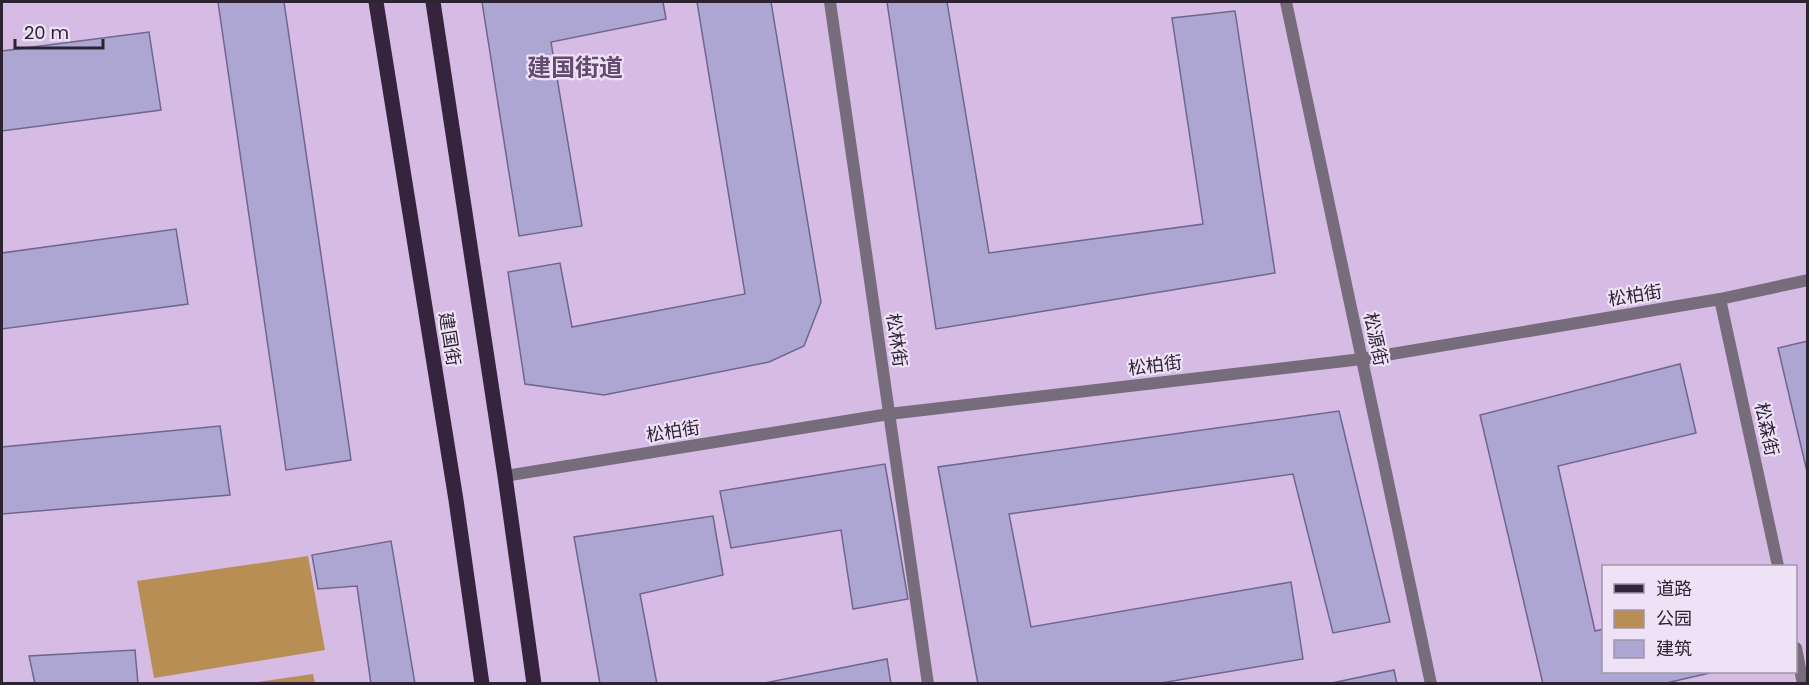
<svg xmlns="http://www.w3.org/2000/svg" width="1809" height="685" font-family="Poppins,'Noto Sans SC',sans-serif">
<rect width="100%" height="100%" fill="#d6bbe4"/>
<!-- green -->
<g fill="#b88e55">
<polygon points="308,556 325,650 154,678 137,581"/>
<polygon points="313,674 315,683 251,683"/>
</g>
<!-- building -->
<g fill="#aea6d2" stroke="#6e668e" stroke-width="1.5">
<polygon points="218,2 284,2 351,460 286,470"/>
<polygon points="482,2 663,2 666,19 551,42 582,226 519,236"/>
<polygon points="697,2 771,2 821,302 804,346 769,362 604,395 525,384 508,272 560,263 572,327 745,294"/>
<polygon points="887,2 947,2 989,253 1203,224 1172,18 1235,11 1275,273 936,329"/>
<polygon points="149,32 161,110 2,131 2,51"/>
<polygon points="176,229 188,304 2,329 2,253"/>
<polygon points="1808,341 1808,476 1778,348"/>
<polygon points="1680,364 1696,433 1558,466 1595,631 1604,629 1604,672 1714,672 1662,684 1543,684 1480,415"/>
<polygon points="1339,411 1390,622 1333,633 1293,474 1009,514 1031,627 1291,582 1303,659 1155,684 978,684 938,467"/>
<polygon points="220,426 230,495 2,514 2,447"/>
<polygon points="885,464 908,599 853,609 841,530 731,548 720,491"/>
<polygon points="713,516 723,575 640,594 657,684 600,684 574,537"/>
<polygon points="391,541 415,684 371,684 357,586 318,589 312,555"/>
<polygon points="135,650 138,684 35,684 29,656"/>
<polygon points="887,659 891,684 759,684"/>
<polygon points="1394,670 1397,684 1327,684"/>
</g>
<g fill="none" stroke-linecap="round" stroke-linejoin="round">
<!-- tertiary -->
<g stroke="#776c7c" stroke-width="12">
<polyline points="830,2 928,684"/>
<polyline points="1286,2 1431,684"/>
<polyline points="1720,299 1778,566"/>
<polyline points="505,476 889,414 1362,359 1720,299 1808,280"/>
<polyline points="1796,648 1803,684"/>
</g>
<!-- primary -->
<g stroke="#36243f" stroke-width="15">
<polyline points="376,2 456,500 482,684"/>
<polyline points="433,2 505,476 534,684"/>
</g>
</g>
<g text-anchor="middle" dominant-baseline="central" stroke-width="4.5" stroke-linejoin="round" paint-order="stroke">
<!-- street labels -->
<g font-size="18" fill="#2d2333" stroke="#efe2f7">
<text transform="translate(1635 295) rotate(-9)">松柏街</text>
<text transform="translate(450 339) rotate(81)">建国街</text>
<text transform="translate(1376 339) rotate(78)">松源街</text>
<text transform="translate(897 340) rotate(82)">松林街</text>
<text transform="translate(1155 365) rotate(-7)">松柏街</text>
<text transform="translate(1767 429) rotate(78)">松森街</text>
<text transform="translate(673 431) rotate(-9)">松柏街</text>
</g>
<!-- district labels -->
<g font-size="24" font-weight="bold" fill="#624b6e" stroke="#efe2f7">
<text x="575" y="67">建国街道</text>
</g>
</g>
<!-- border -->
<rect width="1809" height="685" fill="none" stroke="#2d2333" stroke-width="6"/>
<!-- legend -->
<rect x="1602" y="565" width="195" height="108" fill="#efe2f7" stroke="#a196a9" stroke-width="1.5"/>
<rect x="1614" y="584" width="30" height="9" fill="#36243f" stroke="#a196a9" stroke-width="1.5"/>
<text x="1656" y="595" font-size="18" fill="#2d2333">道路</text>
<rect x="1614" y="610" width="30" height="18" fill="#b88e55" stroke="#a196a9" stroke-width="1.5"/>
<text x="1656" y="625" font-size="18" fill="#2d2333">公园</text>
<rect x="1614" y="640" width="30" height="18" fill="#aea6d2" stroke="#a196a9" stroke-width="1.5"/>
<text x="1656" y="655" font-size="18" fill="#2d2333">建筑</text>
<!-- scale -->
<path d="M15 39v9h88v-9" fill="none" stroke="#2d2333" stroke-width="3"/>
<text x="24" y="39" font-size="18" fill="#2d2333" stroke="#efe2f7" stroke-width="4.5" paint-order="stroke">20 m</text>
</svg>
